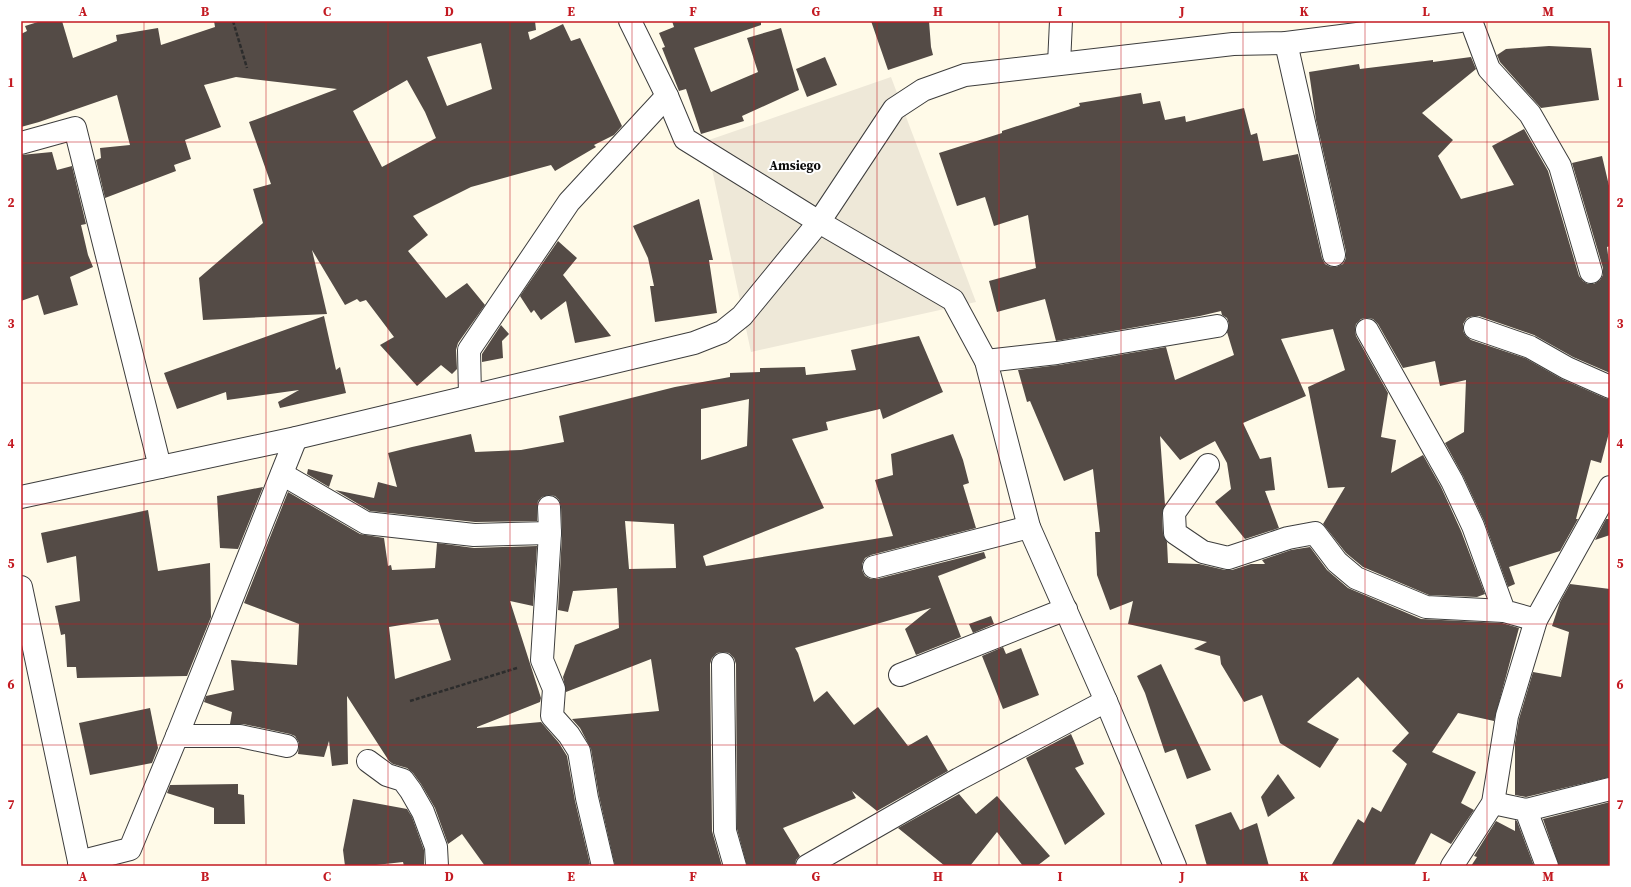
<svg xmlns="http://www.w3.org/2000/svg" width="1631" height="887" font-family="'Source Serif 4',serif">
<rect width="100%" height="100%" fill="#fffae8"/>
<!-- plaza -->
<polygon fill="#eee8d8" points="891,77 976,302 751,352 706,141"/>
<!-- building -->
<g fill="#544b46" fill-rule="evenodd">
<path d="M41 21H62L73 58 117 41 116 35 158 28 161 45 215 27 214 21H535L536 30 528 32 530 40 563 24 571 41 580 38 622 126 614 135 594 145 596 147 555 171 551 165 471 187 413 216 428 235 408 251 446 298 467 283 485 305 458 343 456 350 457 369 452 374 441 365 417 386 380 345 394 337 366 300 360 302 357 299 345 305 312 250 327 314 203 320 199 278 263 223 253 189 271 184 249 122 337 89 236 77 204 85 221 127 185 140 191 159 174 165 176 171 105 198 96 160 101 158 100 148 130 145 117 95 39 122 21 127V34L27 31 25 26ZM481 43 492 89 447 106 427 57ZM407 80 425 112 436 138 382 167 353 111Z"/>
<polygon points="672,21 761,21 761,25 694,48 711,92 758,72 747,38 781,28 799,90 742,116 744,121 701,134 686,89 679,91 662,48 665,47 659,33 674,27"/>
<polygon points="871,21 929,21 931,47 933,55 888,70"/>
<polygon points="1549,46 1591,48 1599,100 1541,108 1500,62 1497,55 1506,49"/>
<polygon points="825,57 837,85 807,97 796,69"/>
<polygon points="1471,57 1476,69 1422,113 1453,140 1438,156 1461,199 1514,185 1492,146 1524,129 1548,171 1579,276 1583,281 1588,284 1594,284 1600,280 1603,275 1603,268 1572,163 1602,156 1610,190 1610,246 1607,247 1610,270 1610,373 1573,357 1534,335 1479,316 1473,316 1467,318 1463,324 1463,331 1466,336 1471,340 1525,358 1562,379 1605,398 1610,399 1610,429 1601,463 1591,460 1576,519 1578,519 1560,551 1509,567 1515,584 1508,587 1484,521 1463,476 1445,443 1464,432 1466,380 1440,386 1435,361 1403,368 1378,324 1373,319 1367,318 1361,319 1356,324 1355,330 1356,336 1388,393 1381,437 1396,440 1391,473 1423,455 1441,487 1461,531 1485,594 1477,597 1429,595 1363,567 1346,553 1323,524 1345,487 1328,488 1308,387 1345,370 1333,329 1281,339 1306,396 1243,423 1260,459 1271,457 1275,490 1265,491 1279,528 1245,539 1215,502 1231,489 1227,463 1215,441 1180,460 1160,436 1165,505 1162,514 1163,534 1167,542 1168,563 1199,564 1225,570 1232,570 1251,564 1265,564 1262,560 1291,550 1310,547 1327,570 1348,588 1421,619 1502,623 1519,628 1494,721 1458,713 1432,752 1476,772 1461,803 1474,810 1451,844 1431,833 1414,866 1331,866 1358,819 1364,823 1372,807 1381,812 1407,764 1392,751 1409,733 1358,677 1307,722 1339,739 1320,768 1280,743 1262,695 1244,702 1221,664 1220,656 1194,649 1207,642 1128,624 1133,601 1110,610 1097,575 1095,532 1100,532 1093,469 1064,481 1030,401 1027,402 1018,370 1059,365 1166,347 1175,380 1234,355 1227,332 1229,324 1227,318 1222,315 1221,311 1200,316 1056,341 1045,299 997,312 989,281 1036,268 1028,215 994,226 985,197 957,206 939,153 1002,133 1002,131 1080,106 1079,103 1141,93 1143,104 1160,101 1165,120 1185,116 1186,122 1244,108 1251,135 1257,133 1263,161 1298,154 1322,258 1325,264 1331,267 1336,267 1343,264 1346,258 1346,252 1316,120 1309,72 1359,64 1360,69 1433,60 1433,62"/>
<polygon points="52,152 57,170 72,166 86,224 81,225 88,255 93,267 70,277 78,305 44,315 38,295 21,301 21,155"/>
<polygon points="699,199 713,260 709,260 717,313 655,322 650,286 654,286 648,258 633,226"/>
<polygon points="558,241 577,258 563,275 611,336 575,343 566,301 541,320 534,310 531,313 520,296"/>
<polygon points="324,316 336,370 340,367 346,393 280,408 278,402 299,390 227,400 226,392 177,409 164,373"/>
<polygon points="501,325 509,334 502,341 503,358 482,362 482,354"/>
<path d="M919 336 943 392 883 419 880 409 826 422 828 430 792 439 824 508 703 556 706 566 893 536 875 480 893 475 891 454 953 434 963 460 969 483 963 485 976 528 871 555 865 558 862 564V570L865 576 871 579H877L984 552 986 558 938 576 961 637 916 655 905 629 931 608 795 648 798 653 814 702 827 691 854 725 878 707 908 746 927 735 948 771 877 811 852 791 856 798 783 828 800 856 796 860 795 866H747L737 829 736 664 734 658 729 653 723 652 717 653 712 658 710 664 712 831 722 866H615L599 796 591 749 580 728 572 719 659 711 651 659 566 692 563 677 575 645 619 628 617 588 573 591 568 612 558 610 562 534 561 507 559 500 555 496 549 495 542 497 538 501 537 507V521L475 522 370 511 335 490 374 498 378 482 397 487 388 453 412 447 471 434 475 452 521 450 564 442 559 416 675 387 730 377V373L760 372V368L805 367 806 375 856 370 851 350ZM749 399 747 446 701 460V409ZM625 521 674 524 676 568 629 569Z"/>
<polygon points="308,469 333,475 329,487 307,474"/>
<polygon points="263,487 238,549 220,548 217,496"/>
<path d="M288 492 360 534 384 538 388 566 391 565 392 570 435 568 437 543 474 548 537 546 533 606 510 601 541 698 540 702 477 727V728L541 722 559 743 567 756 575 801 590 864 585 866H485L462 834 448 844 435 808 421 784 413 773 407 768 393 764 389 761 347 696 348 764 332 766 329 741 324 757 298 754 299 743 295 736 290 734 243 724H230L232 712 204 702 206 696 234 690 231 660 297 665 299 624 244 603ZM438 619 451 660 395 679 389 627Z"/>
<polygon points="148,510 158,571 210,563 211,617 187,676 77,678 76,667 67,667 65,634 61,635 55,606 80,601 76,556 47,563 41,533"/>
<polygon points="1606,519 1610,519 1610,535 1595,540"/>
<polygon points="1570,584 1610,589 1610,777 1526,797 1515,795 1515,743 1519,719 1533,672 1561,677 1569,632 1552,626 1560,602"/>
<polygon points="991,616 994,624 973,633 969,624"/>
<polygon points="1003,647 1006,654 1021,648 1039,695 1003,709 982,656"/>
<polygon points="1161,664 1211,770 1187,779 1176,749 1165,753 1145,693 1137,676"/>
<polygon points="150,708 158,748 152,763 90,775 79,723"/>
<polygon points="1071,734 1084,764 1075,768 1105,814 1065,845 1026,758"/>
<polygon points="1278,774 1295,798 1268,817 1261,797"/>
<polygon points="238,784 238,794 244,795 245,824 214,824 214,808 167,793 170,785"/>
<polygon points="959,794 976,814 997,796 1050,856 1037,866 1023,866 997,832 970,866 945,866 898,828"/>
<polygon points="353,799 407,809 412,817 424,850 424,866 404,866 403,862 367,866 345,866 343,850"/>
<polygon points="1610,802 1610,866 1559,866 1543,819"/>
<polygon points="1231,812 1240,830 1257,823 1269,866 1207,866 1195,825"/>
<polygon points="1515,820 1517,821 1534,866 1471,866 1477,857 1474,856 1496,821 1515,831"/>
</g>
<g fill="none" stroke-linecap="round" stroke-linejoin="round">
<defs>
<g id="minor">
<polyline points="630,21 667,96 685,139 819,222 953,300 986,361 1029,527 1106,701 1175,866"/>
<polyline points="1471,21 1489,69 1530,114 1560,166 1591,272"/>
<polyline points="1286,43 1334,255"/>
<polyline points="1059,64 1061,21"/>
<polyline points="21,143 75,128 160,467"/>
<polyline points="1475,328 1530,347 1567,368 1610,387"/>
<polyline points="1367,330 1452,481 1473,526 1504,611 1536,620"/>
<polyline points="986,361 1057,353 1217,326"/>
<polyline points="470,396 469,350 569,202 667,96"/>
<polyline points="1208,465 1174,513 1175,533 1203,552 1228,558 1288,538 1315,533 1337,562 1356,578 1426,607 1504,611"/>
<polyline points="282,474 366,523 474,535 550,533"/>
<polyline points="21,497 296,438 694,343 722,332 742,316 819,222 894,109 923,90 965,75 1233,44 1286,43 1460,21"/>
<polyline points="549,507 550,533 542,660 554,689 552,716 569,735 579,751 587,798 603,866"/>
<polyline points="874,567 1029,527"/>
<polyline points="21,587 80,866"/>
<polyline points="723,664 725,831 735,866"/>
<polyline points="900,675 1066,609"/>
<polyline points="177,736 240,736 287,746"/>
<polyline points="368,761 387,775 403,780 411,791 423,812 436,847 437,866"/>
<polyline points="1493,803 1526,810 1547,866"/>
<polyline points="1526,810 1610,789"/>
<polyline points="79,862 130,849 177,736 296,438"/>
<polyline points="807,866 959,779 1106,701"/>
<polyline points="1452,866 1493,803 1507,716 1536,620 1610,487"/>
</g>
</defs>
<!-- minor casing -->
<use href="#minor" stroke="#3d3d3d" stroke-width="24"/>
<!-- path -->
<g stroke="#2c2c2c" stroke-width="2.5" stroke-dasharray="4 2" stroke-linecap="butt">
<polyline points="233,21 247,68"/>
<polyline points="410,701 517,668"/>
</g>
<!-- minor -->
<use href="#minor" stroke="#fff" stroke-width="22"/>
</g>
<!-- grid -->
<path fill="none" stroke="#c31a22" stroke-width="1" stroke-opacity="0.55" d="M144 21V866M266 21V866M388 21V866M510 21V866M632 21V866M754 21V866M877 21V866M999 21V866M1121 21V866M1243 21V866M1365 21V866M1487 21V866M21 142H1610M21 263H1610M21 383H1610M21 504H1610M21 624H1610M21 745H1610"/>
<g text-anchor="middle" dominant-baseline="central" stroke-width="4" stroke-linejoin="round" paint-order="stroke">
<!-- neighbourhood labels -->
<g font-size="13" font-weight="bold" fill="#0a0a0a" stroke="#fff">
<text x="795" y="165">Amsiego</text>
</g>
</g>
<!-- border -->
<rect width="1631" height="887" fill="none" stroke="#ffffff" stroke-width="44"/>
<rect x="22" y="22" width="1587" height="843" fill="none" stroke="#c31a22" stroke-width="1.5"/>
<g font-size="13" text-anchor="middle" font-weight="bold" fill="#c31a22">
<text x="83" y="16">A</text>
<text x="205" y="16">B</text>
<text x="327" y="16">C</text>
<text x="449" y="16">D</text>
<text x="571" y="16">E</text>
<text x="693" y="16">F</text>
<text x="816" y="16">G</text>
<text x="938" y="16">H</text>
<text x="1060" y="16">I</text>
<text x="1182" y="16">J</text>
<text x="1304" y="16">K</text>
<text x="1426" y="16">L</text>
<text x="1548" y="16">M</text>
<text x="11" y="87">1</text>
<text x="1620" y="87">1</text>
<text x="11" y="207">2</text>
<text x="1620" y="207">2</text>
<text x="11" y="328">3</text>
<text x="1620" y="328">3</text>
<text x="11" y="448">4</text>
<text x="1620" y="448">4</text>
<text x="11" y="568">5</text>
<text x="1620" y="568">5</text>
<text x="11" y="689">6</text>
<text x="1620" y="689">6</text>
<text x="11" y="809">7</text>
<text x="1620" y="809">7</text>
<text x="83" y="881">A</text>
<text x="205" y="881">B</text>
<text x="327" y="881">C</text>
<text x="449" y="881">D</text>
<text x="571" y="881">E</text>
<text x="693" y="881">F</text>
<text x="816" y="881">G</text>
<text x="938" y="881">H</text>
<text x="1060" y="881">I</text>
<text x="1182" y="881">J</text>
<text x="1304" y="881">K</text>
<text x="1426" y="881">L</text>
<text x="1548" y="881">M</text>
</g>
</svg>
